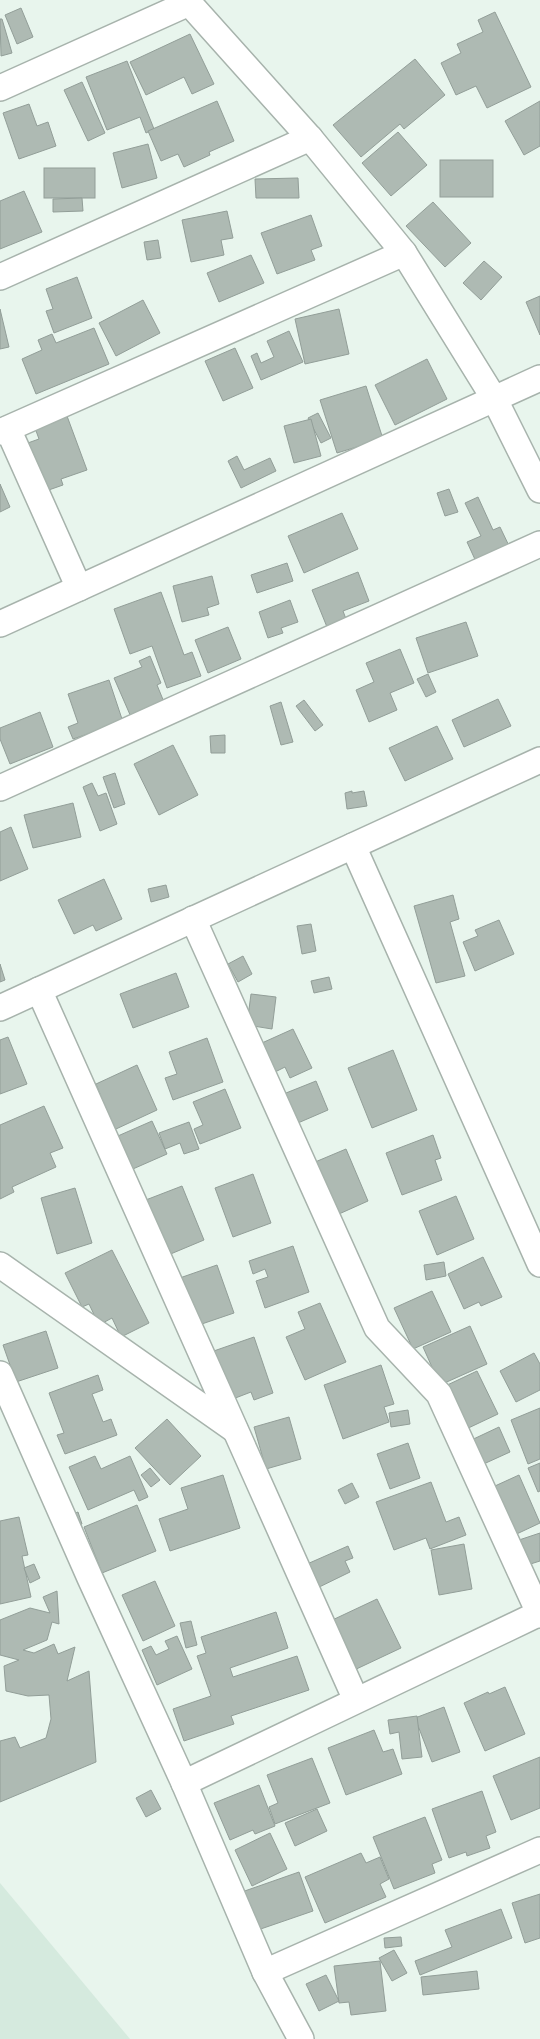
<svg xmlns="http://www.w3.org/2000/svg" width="540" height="2039" font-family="'Sofia Sans Condensed',sans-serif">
<rect width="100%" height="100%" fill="#e8f5ed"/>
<!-- built -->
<polygon fill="#d5eade" points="0,1883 130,2039 0,2039"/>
<!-- building -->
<g fill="#aebab3" stroke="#929e98">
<polygon points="21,8 33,37 17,44 5,15"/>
<polygon points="495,12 531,87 487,108 476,86 456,95 441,63 461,53 457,44 483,32 478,20"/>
<polygon points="0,19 2,19 12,53 1,56"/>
<polygon points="190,34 214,84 192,94 184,77 146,95 130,62"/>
<polygon points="415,59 445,95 404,129 400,124 361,157 333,125"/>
<polygon points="127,61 154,129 146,133 140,117 107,130 86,77"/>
<polygon points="82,82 105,133 88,141 64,90"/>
<polygon points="217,101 234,141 209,152 210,155 184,167 178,154 161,161 148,131"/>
<polygon points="540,101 540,146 524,155 505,121"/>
<polygon points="29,104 37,126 48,122 56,146 19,159 3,113"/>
<polygon points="398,132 427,165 391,196 362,163"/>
<polygon points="148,144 157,178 122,188 113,153"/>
<rect x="440" y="160" width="53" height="37"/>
<rect x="44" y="168" width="51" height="30"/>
<polygon points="298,178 299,198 256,198 255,179"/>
<polygon points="24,191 42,232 0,249 0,201"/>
<polygon points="82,198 83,211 53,212 53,199"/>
<polygon points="433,202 471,243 445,267 406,226"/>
<polygon points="227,211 233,238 221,240 224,255 191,262 182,220"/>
<polygon points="311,215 322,246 311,250 315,260 277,274 261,233"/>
<polygon points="158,240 161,258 147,260 144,242"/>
<polygon points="251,255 264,283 219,302 207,273"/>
<polygon points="484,261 502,277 481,300 463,283"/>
<polygon points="77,277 92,318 54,333 46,311 53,309 46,289"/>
<polygon points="540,296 540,335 526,302"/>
<polygon points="143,300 160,333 116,356 99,323"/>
<polygon points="0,309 9,347 0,349"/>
<polygon points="339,309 349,354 305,364 295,319"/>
<polygon points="94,328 109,364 36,394 22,359 42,350 38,340 52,334 56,343"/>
<polygon points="289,331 303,362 261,380 251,356 257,353 261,363 274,357 267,341"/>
<polygon points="235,348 253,388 223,401 205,361"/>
<polygon points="427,359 447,399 395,425 375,385"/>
<polygon points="366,386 383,439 337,453 320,400"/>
<polygon points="318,413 331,438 321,443 308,418"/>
<polygon points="67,416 87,470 61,479 63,485 43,492 25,444 39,439 35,428"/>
<polygon points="311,419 321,456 294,463 284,426"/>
<polygon points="237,456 244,470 270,458 276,471 241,488 228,461"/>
<polygon points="0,484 10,507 0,512"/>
<polygon points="449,489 458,512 445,516 437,493"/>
<polygon points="478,497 493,530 500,527 511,550 478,566 467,542 481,536 465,503"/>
<polygon points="342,513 358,549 304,573 288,536"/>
<polygon points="287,563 293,581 257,593 251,575"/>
<polygon points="358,572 369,601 343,611 346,619 327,627 312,590"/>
<polygon points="212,576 219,604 207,608 209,615 182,622 173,586"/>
<polygon points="161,592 184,655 192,652 201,676 167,688 152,646 130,654 114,609"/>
<polygon points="290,600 298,622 281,628 283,633 268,638 259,612"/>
<polygon points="466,622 478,656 428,673 416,638"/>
<polygon points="228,627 241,659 208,673 195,640"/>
<polygon points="400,649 414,683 390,693 397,710 369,722 356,690 374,682 366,663"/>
<polygon points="150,656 161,683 157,685 164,702 131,717 114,678 142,667 139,661"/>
<polygon points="428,674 436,692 426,697 417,679"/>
<polygon points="109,680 123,722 73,739 68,727 78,723 68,694"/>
<polygon points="498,699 511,726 464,747 452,720"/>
<polygon points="304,700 323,725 315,731 296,706"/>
<polygon points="281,702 293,742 281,745 270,706"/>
<polygon points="40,712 53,747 10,764 0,739 0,728"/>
<polygon points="437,726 453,759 405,781 389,748"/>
<polygon points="225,735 225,753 211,753 210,736"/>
<polygon points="173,745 198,795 159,815 134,764"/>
<polygon points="115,773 125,804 114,808 103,777"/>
<polygon points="92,783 98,796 106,793 117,824 100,831 83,787"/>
<polygon points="352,791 352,793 364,791 367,806 347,809 345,793"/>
<polygon points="73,803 81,837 33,848 24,815"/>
<polygon points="11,827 28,869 0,881 0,832"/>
<polygon points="104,879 122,919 96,931 93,925 74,934 58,900"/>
<polygon points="166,885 169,897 151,902 148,889"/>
<polygon points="453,895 459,919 450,922 465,976 436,983 414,906"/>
<polygon points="499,920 514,954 475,971 463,942 478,936 475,930"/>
<polygon points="311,924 316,951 302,954 297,926"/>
<polygon points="243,956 252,974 238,982 228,964"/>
<polygon points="0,964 5,980 0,982"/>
<polygon points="176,973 189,1007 133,1028 120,994"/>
<polygon points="329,977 332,989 314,993 311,981"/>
<polygon points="251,994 276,997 272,1029 247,1025"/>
<polygon points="293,1029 312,1068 290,1078 285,1067 267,1076 253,1047"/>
<polygon points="8,1037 27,1084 0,1094 0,1040"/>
<polygon points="207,1038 223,1082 173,1100 165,1078 177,1074 169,1052"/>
<polygon points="393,1050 417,1110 372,1128 348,1068"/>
<polygon points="137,1065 157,1110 103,1135 87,1099 100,1094 96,1084"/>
<polygon points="316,1081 328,1110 284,1129 271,1099"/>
<polygon points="225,1089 241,1128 200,1144 194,1129 203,1125 193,1102"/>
<polygon points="44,1106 63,1148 50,1153 56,1167 12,1187 14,1192 0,1199 0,1125"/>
<polygon points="152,1121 167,1154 126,1172 111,1139"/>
<polygon points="189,1122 199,1149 184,1154 180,1143 165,1149 159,1133"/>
<polygon points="433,1135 441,1158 435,1160 442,1180 402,1195 386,1153"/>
<polygon points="346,1149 368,1201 330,1218 308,1165"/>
<polygon points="253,1174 271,1223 233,1237 215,1188"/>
<polygon points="182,1186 204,1240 161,1258 138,1203"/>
<polygon points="75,1188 92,1243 57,1254 41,1198"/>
<polygon points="456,1196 474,1239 437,1255 419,1211"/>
<polygon points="293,1246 309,1292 265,1308 256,1281 268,1277 265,1269 253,1274 249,1261"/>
<polygon points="112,1250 149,1323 121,1337 112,1318 99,1325 89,1304 82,1307 65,1273"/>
<polygon points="483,1257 502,1297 481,1306 479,1302 464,1309 448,1274"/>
<polygon points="444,1262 446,1276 426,1280 424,1265"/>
<polygon points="217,1265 234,1313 190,1328 174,1280"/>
<polygon points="432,1291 451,1332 413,1349 394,1308"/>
<polygon points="320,1303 346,1362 305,1380 286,1337 305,1329 298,1312"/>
<polygon points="470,1326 487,1364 440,1385 423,1347"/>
<polygon points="46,1331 58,1368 16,1382 3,1345"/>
<polygon points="254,1337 273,1393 254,1400 251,1392 225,1402 208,1353"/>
<polygon points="534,1353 540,1364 540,1390 516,1402 500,1371"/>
<polygon points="381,1365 394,1404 384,1407 389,1422 343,1439 324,1385"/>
<polygon points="477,1371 498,1414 462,1431 441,1388"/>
<polygon points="98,1375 103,1390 92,1394 103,1422 111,1419 117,1435 65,1454 57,1435 64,1433 49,1393"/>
<polygon points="540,1408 540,1459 528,1464 511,1420"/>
<polygon points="408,1410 410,1424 391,1427 389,1413"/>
<polygon points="289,1417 301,1459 266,1469 254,1427"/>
<polygon points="167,1419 201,1456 170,1485 135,1448"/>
<polygon points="499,1427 510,1452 477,1467 465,1443"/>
<polygon points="408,1443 420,1478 390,1489 377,1454"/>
<polygon points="95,1456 101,1469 130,1456 148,1497 139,1501 134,1490 88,1510 69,1467"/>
<polygon points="540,1463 540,1491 538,1492 528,1468"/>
<polygon points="150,1468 160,1480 151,1487 141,1475"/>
<polygon points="223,1475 240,1528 170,1551 159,1519 188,1509 181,1488"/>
<polygon points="519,1475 540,1523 506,1539 484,1491"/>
<polygon points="431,1482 446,1522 459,1517 466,1535 430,1549 426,1538 394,1550 376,1502"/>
<polygon points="352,1483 359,1497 345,1504 338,1490"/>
<polygon points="137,1505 156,1551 102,1573 84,1527"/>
<polygon points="78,1512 82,1524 71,1528 67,1516"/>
<polygon points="19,1517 28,1555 22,1556 31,1597 0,1604 0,1521"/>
<polygon points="540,1533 540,1561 524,1566 516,1541"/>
<polygon points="464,1544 472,1589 439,1595 431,1550"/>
<polygon points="348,1546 353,1558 345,1561 350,1572 309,1592 298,1568"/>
<polygon points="34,1564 40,1578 30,1583 24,1568"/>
<polygon points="155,1581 175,1626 143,1641 122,1595"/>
<polygon points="57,1591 59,1624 52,1622 47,1640 23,1650 34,1653 54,1644 58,1654 75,1647 67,1681 89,1671 96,1762 0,1802 0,1741 15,1737 20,1748 46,1738 51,1719 49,1695 28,1696 6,1691 4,1666 19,1660 0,1655 0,1620 30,1608 50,1613 43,1597"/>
<polygon points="377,1599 401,1648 350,1672 326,1623"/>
<polygon points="276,1612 288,1648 230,1668 233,1677 297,1656 309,1690 231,1716 234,1724 184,1741 173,1709 211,1696 197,1656 206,1653 201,1637"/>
<polygon points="191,1621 197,1645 186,1648 180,1623"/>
<polygon points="177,1636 192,1669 157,1685 142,1650 151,1646 156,1655 169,1649 165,1641"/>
<polygon points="505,1687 525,1734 485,1751 464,1703 488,1692 489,1694"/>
<polygon points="444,1707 460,1752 432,1762 415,1718"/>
<polygon points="417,1716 422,1757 402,1759 399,1732 390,1734 388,1720"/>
<polygon points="374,1730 383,1752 393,1749 402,1774 346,1795 328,1748"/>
<polygon points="540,1757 540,1808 511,1820 493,1776"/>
<polygon points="312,1758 330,1803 275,1824 269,1807 278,1803 267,1775"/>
<polygon points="259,1785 275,1826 255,1834 253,1830 230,1840 214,1803"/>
<polygon points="151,1790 161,1809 146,1817 136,1798"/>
<polygon points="482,1791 496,1832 486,1836 490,1848 467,1856 466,1852 449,1858 432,1809"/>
<polygon points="317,1809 327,1831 295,1846 285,1823"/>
<polygon points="425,1817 442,1860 432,1864 435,1873 394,1889 373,1837"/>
<polygon points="270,1833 287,1869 252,1886 235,1850"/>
<polygon points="361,1853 366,1863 380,1857 389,1879 380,1884 386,1897 325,1923 305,1877"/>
<polygon points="299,1872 313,1911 252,1932 239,1893"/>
<polygon points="540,1894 540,1938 525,1943 512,1903"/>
<polygon points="501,1909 512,1938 420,1975 415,1961 452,1947 445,1930"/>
<polygon points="401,1937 402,1946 385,1948 384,1938"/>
<polygon points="394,1950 407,1973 392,1981 379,1958"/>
<polygon points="380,1961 386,2011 351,2015 349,2002 339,2003 334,1966"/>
<polygon points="477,1971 479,1989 423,1995 421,1977"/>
<polygon points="326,1975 339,2001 319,2011 306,1984"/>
</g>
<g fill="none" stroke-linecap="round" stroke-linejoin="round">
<defs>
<g id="minor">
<polyline points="0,88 189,3 310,138 404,253 495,400 540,490"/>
<polyline points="0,277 310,138"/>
<polyline points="8,429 79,588"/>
<polyline points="0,432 404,253"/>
<polyline points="0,624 540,378"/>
<polyline points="0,788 540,544"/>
<polyline points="353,846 540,1264"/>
<polyline points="193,919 377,1328 439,1394 540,1615"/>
<polyline points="39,990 356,1700"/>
<polyline points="0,1008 540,760"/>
<polyline points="0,1265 235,1430"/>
<polyline points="0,1374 90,1578 184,1783 265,1972 301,2039"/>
<polyline points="184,1783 540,1613"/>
<polyline points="265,1972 540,1850"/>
</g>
</defs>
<!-- minor casing -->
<use href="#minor" stroke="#a7b3ac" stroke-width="28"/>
<!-- minor -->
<use href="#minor" stroke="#fff" stroke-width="25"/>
</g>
</svg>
